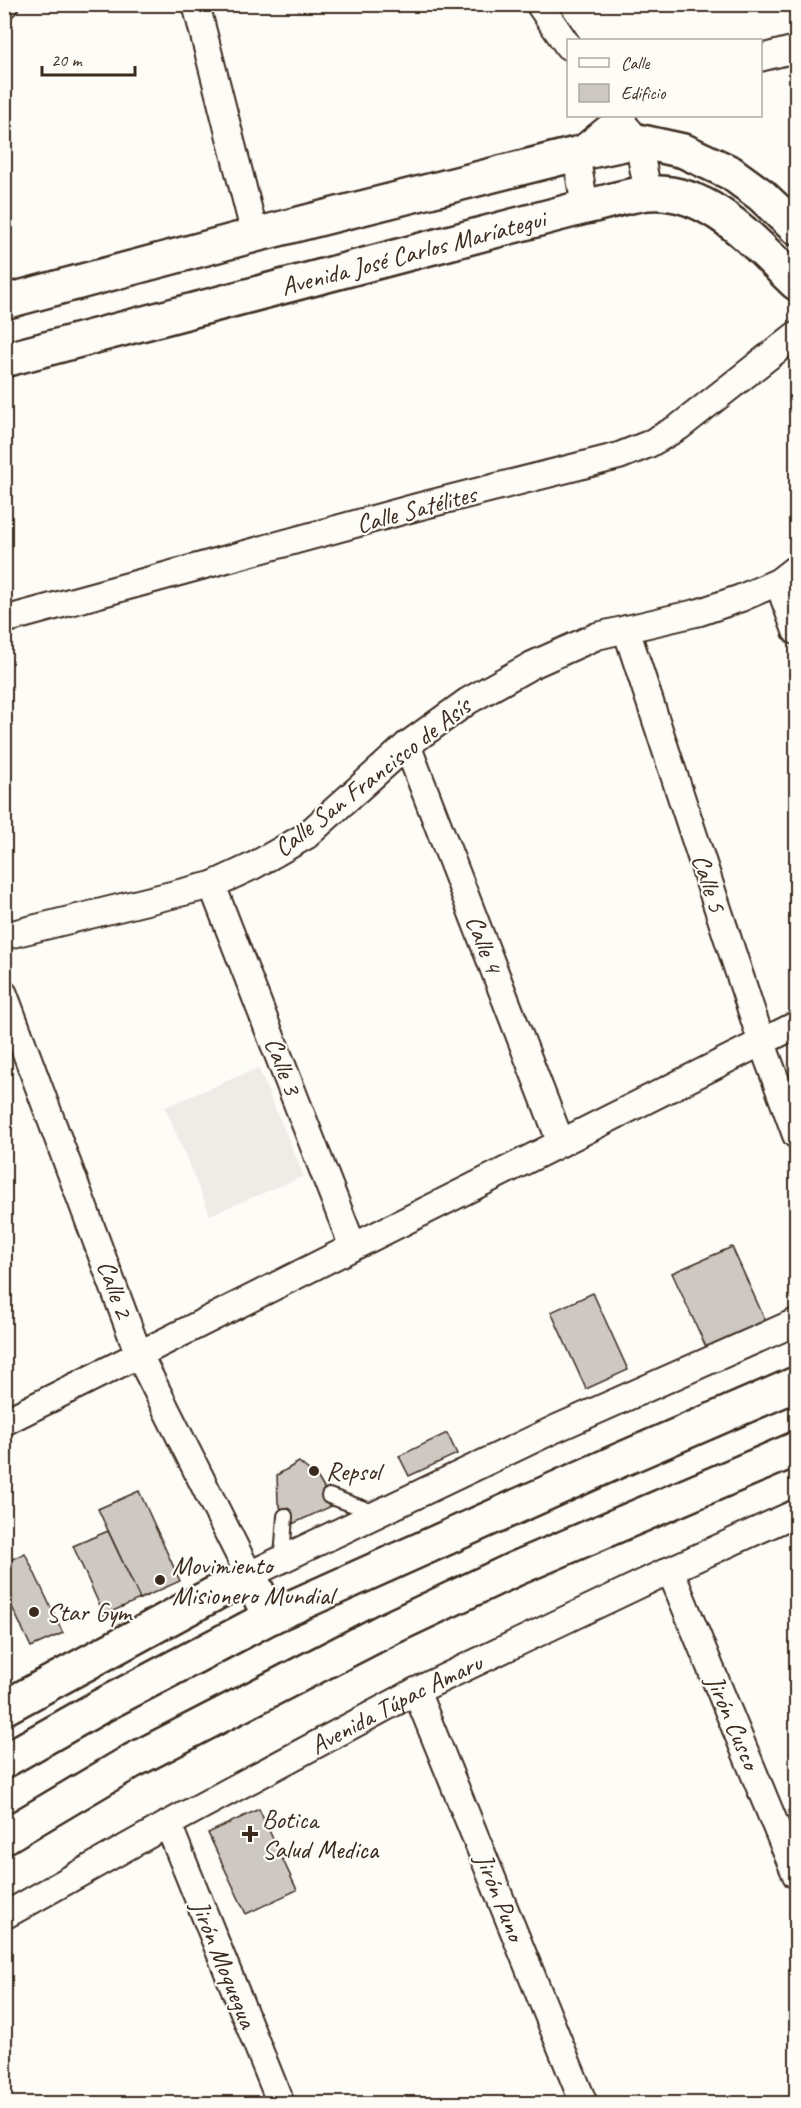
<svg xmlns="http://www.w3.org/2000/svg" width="801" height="2108" font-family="Caveat,sans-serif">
<rect width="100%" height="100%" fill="#fdfcf7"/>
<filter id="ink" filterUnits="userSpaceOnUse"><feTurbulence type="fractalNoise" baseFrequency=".0167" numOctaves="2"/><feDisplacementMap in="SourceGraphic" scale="12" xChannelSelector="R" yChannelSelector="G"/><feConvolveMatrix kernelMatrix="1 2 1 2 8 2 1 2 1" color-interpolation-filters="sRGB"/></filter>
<g filter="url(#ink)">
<!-- built -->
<polygon fill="#efece7" points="258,1068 304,1176 210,1215 165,1107"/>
<!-- building -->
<g fill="#cdc8c2" stroke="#3b2a1e" stroke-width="1.5">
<polygon points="732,1247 766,1322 707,1349 672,1273"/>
<polygon points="593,1293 628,1370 586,1389 551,1312"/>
<polygon points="447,1433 457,1454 409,1476 399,1456"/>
<polygon points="299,1462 318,1478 334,1505 290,1525 278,1503 277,1475"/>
<polygon points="139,1491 180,1581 140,1599 98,1509"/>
<polygon points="108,1531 140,1599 104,1615 73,1546"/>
<polygon points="25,1553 63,1633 31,1647 4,1590 4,1563"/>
<polygon points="259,1809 297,1890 246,1914 208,1833"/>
</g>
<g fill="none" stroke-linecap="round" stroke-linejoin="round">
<defs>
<g id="lane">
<polyline points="329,1496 376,1513"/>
<polyline points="282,1559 285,1516"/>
</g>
<g id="street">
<polyline points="196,4 255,235"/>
<polyline points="539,4 568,46"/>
<polyline points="4,5 5,4"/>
<polyline points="760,58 796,49"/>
<polyline points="628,129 638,141 648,193"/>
<polyline points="585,207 576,154 623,116"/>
<polyline points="778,582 796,631"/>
<polyline points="4,620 417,507 619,456 649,444 679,427 796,335"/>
<polyline points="626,629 762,1043 796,1135"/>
<polyline points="407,745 561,1143"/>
<polyline points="212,885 353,1247"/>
<polyline points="4,936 212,885 253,866 306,836 407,745 468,701 532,665 597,636 700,612 741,598 778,582 796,568"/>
<polyline points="4,994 139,1355 249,1575 555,1429 796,1322"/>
<polyline points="4,1422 796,1025"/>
<polyline points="670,1570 796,1875"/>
<polyline points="416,1691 584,2104"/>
<polyline points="168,1824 281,2104"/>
<path id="s1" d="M4 1916 168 1824 416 1691 670 1570 796 1513"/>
</g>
<g id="secondary">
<polyline points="4,302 255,235 576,154 638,141 684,151 731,173 761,195 796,228"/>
<path id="s2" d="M4 360 585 207C605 203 627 195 648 193 710 188 755 244 796 283"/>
<polyline points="4,1708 249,1575 270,1617"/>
</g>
<g id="highway">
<polyline points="4,1761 101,1706 270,1617 618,1461 796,1384"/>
<polyline points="4,1837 132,1761 388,1629 515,1569 796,1449"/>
</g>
</defs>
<!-- lane casing -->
<use href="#lane" stroke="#3b2a1e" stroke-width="18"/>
<!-- street casing -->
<use href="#street" stroke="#3b2a1e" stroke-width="30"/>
<!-- secondary casing -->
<use href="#secondary" stroke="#3b2a1e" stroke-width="38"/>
<!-- highway casing -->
<use href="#highway" stroke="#3b2a1e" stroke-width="38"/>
<!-- lane -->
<use href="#lane" stroke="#fdfcf7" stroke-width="14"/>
<!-- street -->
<use href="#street" stroke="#fdfcf7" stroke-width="26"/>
<!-- secondary -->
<use href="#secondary" stroke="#fdfcf7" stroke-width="33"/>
<!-- highway -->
<use href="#highway" stroke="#fdfcf7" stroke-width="33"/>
</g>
</g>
<!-- markers -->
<g fill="#3b2a1e" stroke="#fdfcf7" stroke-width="2">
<circle cx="314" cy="1471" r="6"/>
<circle cx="160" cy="1580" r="6"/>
<circle cx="34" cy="1612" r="6"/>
<path d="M247 1825h6v6h6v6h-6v6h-6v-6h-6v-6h6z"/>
</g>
<g text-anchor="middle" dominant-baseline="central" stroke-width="4.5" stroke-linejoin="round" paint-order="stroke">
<!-- street labels -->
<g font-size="26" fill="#3b2a1e" stroke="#fdfcf7">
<text stroke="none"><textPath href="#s2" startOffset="423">Avenida José Carlos Maríategui</textPath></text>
<text transform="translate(416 509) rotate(-15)">Calle Satélites</text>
<text transform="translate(372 777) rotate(-38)">Calle San Francisco de Asís</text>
<text transform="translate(709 883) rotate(72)">Calle 5</text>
<text transform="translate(484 944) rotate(69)">Calle 4</text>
<text transform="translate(283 1066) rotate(69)">Calle 3</text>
<text transform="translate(115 1289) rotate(70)">Calle 2</text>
<text stroke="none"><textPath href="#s1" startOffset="446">Avenida Túpac Amaru</textPath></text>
<text transform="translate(733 1722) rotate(67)">Jirón Cusco</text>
<text transform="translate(500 1897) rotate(68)">Jirón Puno</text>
<text transform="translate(224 1964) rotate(68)">Jirón Moquegua</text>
</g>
<!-- poi labels -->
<g font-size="26" fill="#3b2a1e" stroke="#fdfcf7" text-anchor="start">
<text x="326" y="1471">Repsol</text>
<text x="172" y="1565">Movimiento<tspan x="172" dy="30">Misionero Mundial</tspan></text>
<text x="46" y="1612">Star Gym</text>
<text x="262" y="1819">Botica<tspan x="262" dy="30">Salud Medica</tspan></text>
</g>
</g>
<!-- margin -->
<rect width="801" height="2108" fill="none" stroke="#fdfcf7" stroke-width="24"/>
<rect x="12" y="12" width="777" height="2084" fill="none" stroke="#3b2a1e" stroke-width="2" filter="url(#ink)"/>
<!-- legend -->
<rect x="567" y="39" width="195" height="78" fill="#fdfcf7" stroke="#afa8a0" stroke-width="1.5"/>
<rect x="579" y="58" width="30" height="9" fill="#fdfcf7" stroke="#afa8a0" stroke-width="1.5"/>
<text x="621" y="69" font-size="18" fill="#3b2a1e">Calle</text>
<rect x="579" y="84" width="30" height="18" fill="#cdc8c2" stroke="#afa8a0" stroke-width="1.5"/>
<text x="621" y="99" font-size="18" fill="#3b2a1e">Edificio</text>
<!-- scale -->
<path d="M42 66v9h93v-9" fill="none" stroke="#3b2a1e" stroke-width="3"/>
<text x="51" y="66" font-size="18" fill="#3b2a1e" stroke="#fdfcf7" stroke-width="4.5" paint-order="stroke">20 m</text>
</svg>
